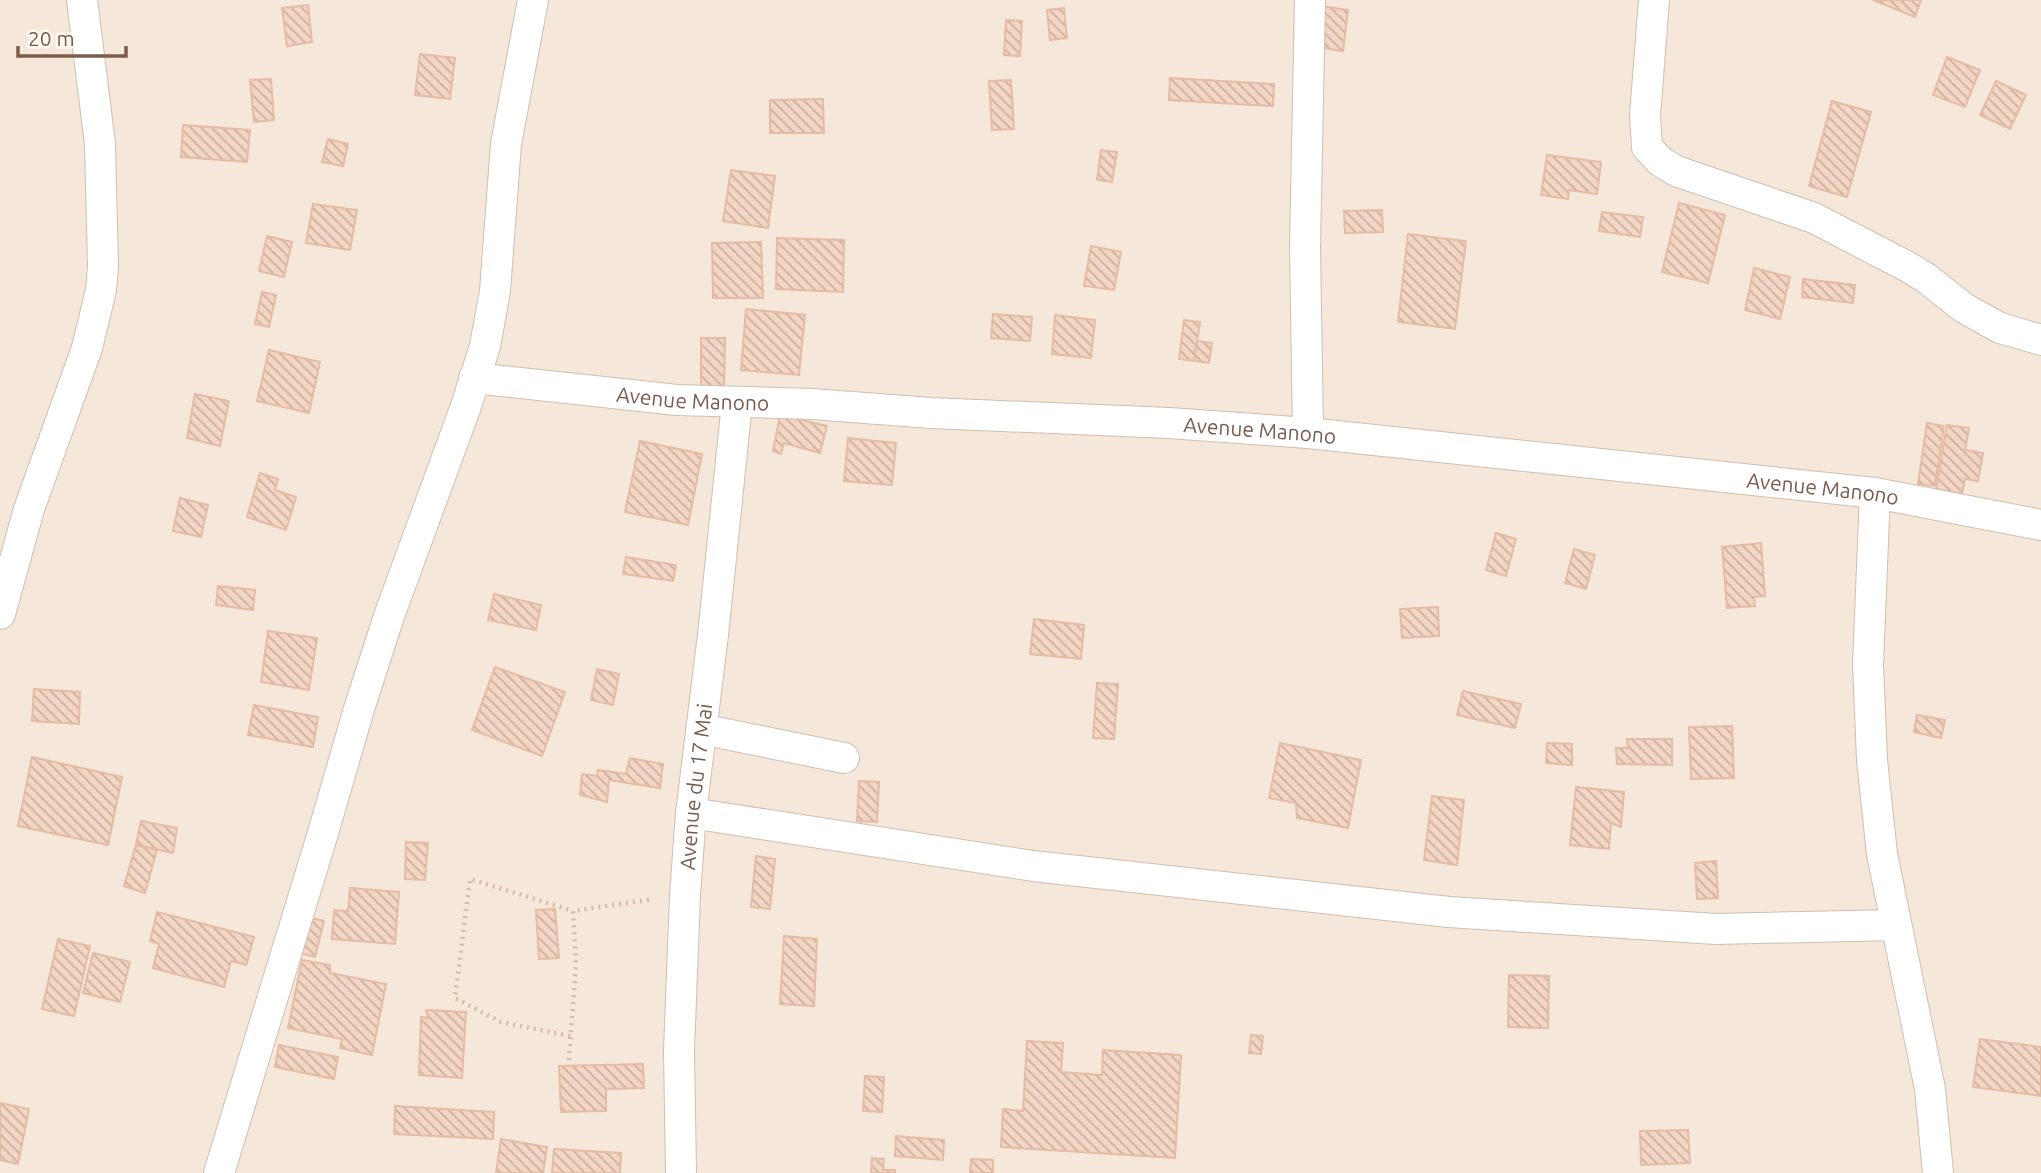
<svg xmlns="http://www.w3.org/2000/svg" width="2041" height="1173" font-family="Ubuntu,sans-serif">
<defs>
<pattern id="building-back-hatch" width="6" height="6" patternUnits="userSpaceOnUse" patternTransform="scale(1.75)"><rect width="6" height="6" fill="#f3d5c3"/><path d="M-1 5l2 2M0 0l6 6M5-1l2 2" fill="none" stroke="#cab0a1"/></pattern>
</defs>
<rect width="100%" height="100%" fill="#fdf6ec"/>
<!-- residential -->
<rect fill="#f5e8da" x="0" y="0" width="2041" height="1173"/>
<!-- building -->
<g fill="url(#building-back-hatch)" stroke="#e6bba3" stroke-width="2">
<polygon points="1873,0 1921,0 1915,17"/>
<polygon points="308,5 312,42 287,46 282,8"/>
<polygon points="1322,6 1348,10 1343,51 1317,47"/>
<polygon points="1064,8 1067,38 1050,40 1047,10"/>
<polygon points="1006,20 1022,21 1020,56 1004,55"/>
<polygon points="420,54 455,58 450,99 415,95"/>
<polygon points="1947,57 1980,70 1965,107 1933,95"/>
<polygon points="1170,78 1274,84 1273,106 1169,100"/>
<polygon points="271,79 274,120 254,122 250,80"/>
<polygon points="1011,80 1014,129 992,130 989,81"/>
<polygon points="1996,81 2026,95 2010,129 1980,115"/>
<polygon points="823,99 824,133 770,133 770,100"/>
<polygon points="1832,101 1871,112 1847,197 1809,186"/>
<polygon points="183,125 250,130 247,162 181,157"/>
<polygon points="328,139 348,144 343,166 322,162"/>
<polygon points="1101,150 1117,152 1112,182 1097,180"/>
<polygon points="1547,155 1601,162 1597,194 1569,190 1568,199 1541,195"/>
<polygon points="731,170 775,176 768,228 723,221"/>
<polygon points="1679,203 1725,215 1708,283 1662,272"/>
<polygon points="313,204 357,210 350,250 306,243"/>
<polygon points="1382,210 1383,232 1345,233 1344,211"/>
<polygon points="1602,212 1643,217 1640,237 1599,231"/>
<polygon points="1408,234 1466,241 1455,329 1398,322"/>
<polygon points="267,236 292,242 284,277 259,271"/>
<polygon points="777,238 844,240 843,292 776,289"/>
<polygon points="761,242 763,298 713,298 712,243"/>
<polygon points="1091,246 1121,252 1114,290 1084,286"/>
<polygon points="1754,268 1790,277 1780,319 1745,310"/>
<polygon points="1803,279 1855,285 1853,303 1802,297"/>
<polygon points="262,292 276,295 269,327 255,324"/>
<polygon points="746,309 805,315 799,375 741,370"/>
<polygon points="993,314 1032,317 1030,341 991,338"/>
<polygon points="1055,315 1095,320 1091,358 1052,354"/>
<polygon points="1184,320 1200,322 1194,361 1179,359"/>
<polygon points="701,338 725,338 724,394 701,394"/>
<polygon points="1197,341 1212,343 1209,363 1194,361"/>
<polygon points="269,350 320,362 309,413 257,401"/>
<polygon points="195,394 229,401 220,446 187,438"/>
<polygon points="780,415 827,426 820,453 784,443 781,454 773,451"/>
<polygon points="1927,423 1944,426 1935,486 1918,484"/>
<polygon points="1947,425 1969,428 1965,450 1983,453 1978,481 1965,479 1962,494 1936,489"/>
<polygon points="848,438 896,443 892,485 844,481"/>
<polygon points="640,441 702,454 688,525 625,512"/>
<polygon points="260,473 278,479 275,490 296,497 286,530 247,517"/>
<polygon points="180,498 208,505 201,537 173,531"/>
<polygon points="1496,533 1516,539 1506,576 1486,570"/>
<polygon points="1761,543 1765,596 1754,597 1755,606 1727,608 1722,547"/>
<polygon points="1574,549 1595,555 1586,589 1565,583"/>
<polygon points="626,557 676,565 673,581 623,574"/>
<polygon points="218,586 255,590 253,610 216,605"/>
<polygon points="494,594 541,605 536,630 488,620"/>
<polygon points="1438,607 1439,636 1402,638 1400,609"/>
<polygon points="1034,619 1084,625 1081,659 1030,654"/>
<polygon points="268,631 317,638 309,690 261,682"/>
<polygon points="495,667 565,692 542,756 472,730"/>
<polygon points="597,669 619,674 613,705 591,700"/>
<polygon points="1097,683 1118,684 1114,739 1093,738"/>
<polygon points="34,689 80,692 79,724 32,721"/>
<polygon points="1463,691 1521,704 1515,728 1457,715"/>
<polygon points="254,705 318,717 313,747 248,735"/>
<polygon points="1917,715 1945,720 1941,738 1914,732"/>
<polygon points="1732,726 1734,778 1691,779 1689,727"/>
<polygon points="1627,739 1672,739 1672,765 1617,764 1616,748 1628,748"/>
<polygon points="1280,743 1361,760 1348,828 1297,818 1296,803 1269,798"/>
<polygon points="1547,743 1572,744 1572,765 1546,763"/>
<polygon points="32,757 122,777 108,845 18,826"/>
<polygon points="630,758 663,764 660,788 609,780 607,802 580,795 582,774 597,776 598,770 626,774"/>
<polygon points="859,781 879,782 877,822 857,821"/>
<polygon points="1576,787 1624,792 1621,827 1611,823 1609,849 1570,845"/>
<polygon points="1432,796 1464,800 1457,865 1424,860"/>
<polygon points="141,821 177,828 173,853 136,845"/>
<polygon points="406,842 428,843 425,880 405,879"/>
<polygon points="136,845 157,850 145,893 124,886"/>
<polygon points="756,856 775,859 770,909 751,907"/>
<polygon points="1716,861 1718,898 1697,899 1695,863"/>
<polygon points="350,888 399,892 395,944 332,939 334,910 348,911"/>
<polygon points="555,909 559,958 539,959 536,910"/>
<polygon points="157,912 254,937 246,965 231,961 224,987 153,968 159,944 150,941"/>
<polygon points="304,916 324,921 315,957 295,952"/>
<polygon points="784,936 817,939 814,1006 780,1004"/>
<polygon points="58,939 90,946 74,1016 42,1009"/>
<polygon points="93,953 130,962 120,1002 83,993"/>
<polygon points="302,960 330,965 330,973 386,984 372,1055 340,1048 342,1039 288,1028"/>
<polygon points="1509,975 1549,976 1548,1028 1508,1027"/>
<polygon points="426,1010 466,1012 462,1078 419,1075 421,1017 428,1018"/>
<polygon points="1251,1035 1263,1036 1261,1054 1249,1053"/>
<polygon points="1980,1039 2041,1047 2041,1096 1973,1087"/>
<polygon points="1027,1041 1063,1043 1061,1072 1102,1075 1103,1050 1181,1055 1175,1158 1001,1147 1003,1109 1023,1111"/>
<polygon points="279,1045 338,1057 334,1079 275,1067"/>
<polygon points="643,1064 644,1088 606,1089 606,1111 561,1112 559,1066"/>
<polygon points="865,1076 884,1077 882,1112 863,1111"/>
<polygon points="0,1103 29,1109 18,1164 0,1160"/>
<polygon points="395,1106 494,1112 493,1139 394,1134"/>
<polygon points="1688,1130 1690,1163 1641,1165 1640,1131"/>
<polygon points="896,1136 944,1140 943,1160 895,1156"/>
<polygon points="501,1139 547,1147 543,1173 496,1173"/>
<polygon points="554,1149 621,1153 620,1173 552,1173"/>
<polygon points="872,1158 884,1159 883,1170 895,1170 895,1173 871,1173"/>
<polygon points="971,1159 993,1160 993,1173 970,1173"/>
</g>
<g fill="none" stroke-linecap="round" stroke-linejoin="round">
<defs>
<g id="street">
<polyline points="1654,0 1645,116 1647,147 1660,161 1676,171 1814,218 1908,267 1926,278 1964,308 2000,328 2041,340"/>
<path id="s1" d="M474 378 677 400 812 404 931 413 1169 423 1308 433 1875 493 2041 525"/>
<polyline points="1308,433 1305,247 1310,0"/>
<polyline points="1875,493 1868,664 1872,760 1882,854 1930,1089 1938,1173"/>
<polyline points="0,614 29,509 87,348 101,290 103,267 100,144 82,0"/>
<polyline points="701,729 844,758"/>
<polyline points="691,813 1033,866 1449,912 1716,929 1896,925"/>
<polyline points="219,1173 323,833 359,709 389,616 466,406 485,346 495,291 506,144 533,0"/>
<path id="s2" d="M681 1173 679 1051 685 895 691 813 713 635 737 403"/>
</g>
</defs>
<!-- street casing -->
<use href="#street" stroke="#d1beb0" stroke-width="32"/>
<!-- path -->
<g stroke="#d9b8a5" stroke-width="4.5" stroke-dasharray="2 5" stroke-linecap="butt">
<polyline points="570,1036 501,1022 455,998 470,879 573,911"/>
<polyline points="569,1060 576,964 573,911 653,899"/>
</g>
<!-- street -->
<use href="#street" stroke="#fff" stroke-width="30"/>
</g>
<g text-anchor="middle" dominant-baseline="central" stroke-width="5" stroke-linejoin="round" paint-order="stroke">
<!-- street labels -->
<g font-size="21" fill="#7a5c4d" stroke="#fffaf3">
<text stroke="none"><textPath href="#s1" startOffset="220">Avenue Manono</textPath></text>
<text stroke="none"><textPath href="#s1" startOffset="788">Avenue Manono</textPath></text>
<text stroke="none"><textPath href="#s1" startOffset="1354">Avenue Manono</textPath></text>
<text stroke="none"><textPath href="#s2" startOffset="387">Avenue du 17 Mai</textPath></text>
</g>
</g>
<!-- scale -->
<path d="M18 46v10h108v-10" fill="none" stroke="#7a5c4d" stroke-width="3.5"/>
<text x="28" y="46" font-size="21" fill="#7a5c4d" stroke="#fffaf3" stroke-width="5" paint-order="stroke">20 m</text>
</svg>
